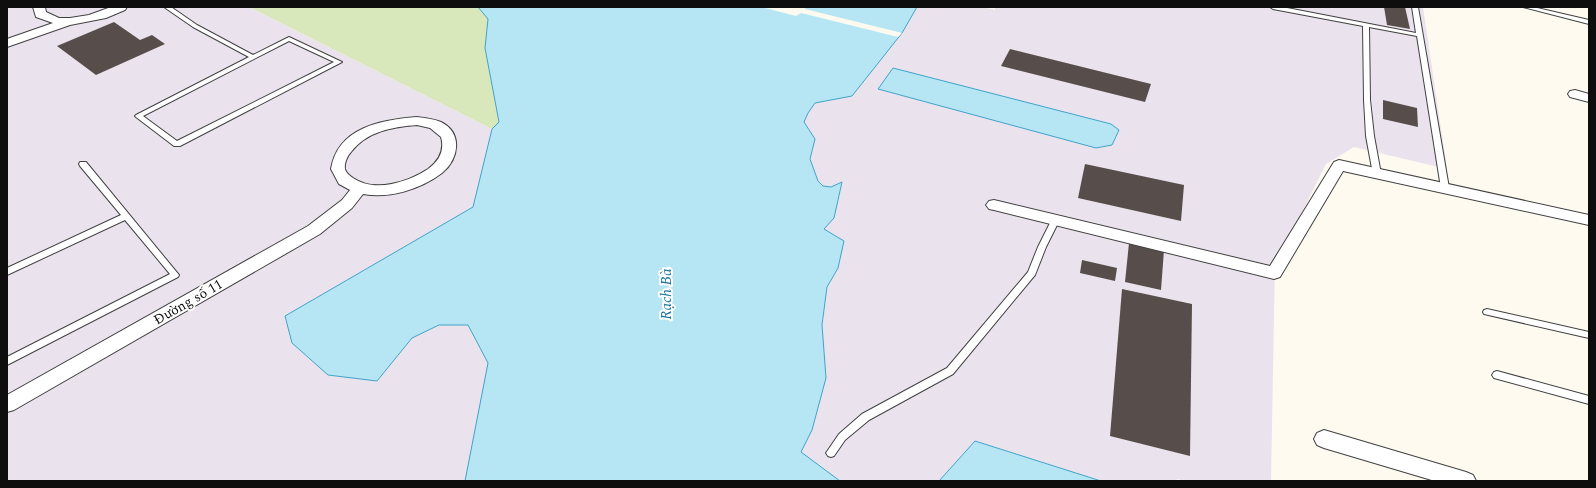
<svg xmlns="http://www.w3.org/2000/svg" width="1596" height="488" font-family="Spectral,serif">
<rect width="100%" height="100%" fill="#fefaf0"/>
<!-- industrial -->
<g fill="#eae3ed">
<polygon points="7,7 249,7 492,129 473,207 285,317 377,381 412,338 439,325 468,325 488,363 465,481 7,481"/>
<polygon points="917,7 982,7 995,10 995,7 1423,7 1447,169 1354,147 1326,164 1285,246 1275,262 1271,481 1185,481 1177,479 1177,481 1101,481 975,441 939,481 840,481 801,452 812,430 826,378 822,330 827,287 838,268 824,229 838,202 842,183 831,187 823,186 818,181 810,159 815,139 804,122 808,113 815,103 852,96 901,33"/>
</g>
<!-- green -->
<polygon fill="#d8e8bb" points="249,7 478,7 488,19 485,48 499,122 492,129"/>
<!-- water -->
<g fill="#b6e5f4" stroke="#40a3c9">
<polygon points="478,7 917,7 902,33 852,96 815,103 808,113 804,122 815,139 810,159 818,181 823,186 831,187 842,182 834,218 824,229 844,241 838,268 827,287 822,325 826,378 812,430 801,452 840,481 465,481 488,363 468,325 439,325 412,338 377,381 328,375 292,343 285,316 473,207 492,129 499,122 485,48 488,19"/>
<polygon points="893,68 1111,124 1119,130 1112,145 1096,148 878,89"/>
<polygon points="975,441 1101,481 939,481"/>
</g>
<!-- pier -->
<polygon fill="#fefaf0" points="761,7 806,7 805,9 902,33 898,37 801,13 796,16"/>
<!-- building -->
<g fill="#574e4b">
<polygon points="1384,7 1405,7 1410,29 1387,25"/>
<polygon points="114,22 140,40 152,35 165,44 96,75 57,46"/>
<polygon points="1010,49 1151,84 1145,102 1001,66"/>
<polygon points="1383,100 1417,108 1418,127 1383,119"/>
<polygon points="1085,164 1184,185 1181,221 1078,198"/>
<polygon points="1129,243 1164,250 1161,290 1125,282"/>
<polygon points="1082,260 1117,268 1115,281 1080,273"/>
<polygon points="1122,289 1192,304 1190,456 1110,436"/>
</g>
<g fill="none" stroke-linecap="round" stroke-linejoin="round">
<defs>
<g id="service">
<path d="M164 7H171L197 25 253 55 289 37 342 62 180 146H174L136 117 135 116 136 115 249 57 193 27ZM289 41 334 62 177 141 143 116Z"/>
<polygon points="1270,7 1282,7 1416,33 1412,7 1418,7 1449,188 1448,190 1442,190 1441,188 1417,36 1369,27 1370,100 1374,136 1381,174 1377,176 1373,174 1366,136 1364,100 1363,26 1273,9"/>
<polygon points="1523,7 1533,7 1589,20 1589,24"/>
<polygon points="80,162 86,162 179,275 178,277 7,365 7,357 170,274 125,220 7,275 7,268 121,215 80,166 79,164"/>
<polygon points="1056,216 1060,219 1046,247 1035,275 953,374 869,420 845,440 834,456 831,457 828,456 826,453 839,434 862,414 947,368 1028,272 1038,247 1052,219"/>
<polygon points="1487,309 1589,332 1589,338 1484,314 1483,312 1484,310"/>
<polygon points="1497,371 1589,396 1589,404 1494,378 1492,375 1494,372"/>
</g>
<g id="minor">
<polygon points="33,7 45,7 46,12 59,18 70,18 89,15 111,7 127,7 125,10 106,18 70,25 7,47 7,39 53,23 36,17"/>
<polygon points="1575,90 1589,94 1589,102 1570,97 1568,94 1570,91"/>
<path d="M417 117C425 118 434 119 441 122 463 133 459 159 442 173 421 189 390 199 363 194L352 208 320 234 14 410 7 412V395L308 226 342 200 350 190 339 184 331 169C338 127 381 120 417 117ZM417 125 430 128 441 137C445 151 439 161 428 169 408 182 375 193 353 178 350 176 346 173 345 169 344 164 347 156 351 152 367 131 393 127 417 125Z"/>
<polygon points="1339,160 1589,215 1589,225 1343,171 1280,277 1274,279 994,210 989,209 986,205 989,201 994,200 1270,266 1334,162"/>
<polygon points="1324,430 1466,472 1473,475 1476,481 1435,481 1324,448 1317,445 1314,439 1317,433"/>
</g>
</defs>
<!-- service casing -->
<use href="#service" stroke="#414141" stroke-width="2"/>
<!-- minor casing -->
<use href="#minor" stroke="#414141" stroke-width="2"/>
<!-- service -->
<use href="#service" fill="#fff" fill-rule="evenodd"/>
<!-- minor -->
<use href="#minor" fill="#fff" fill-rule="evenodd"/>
</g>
<g text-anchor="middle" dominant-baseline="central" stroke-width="4" stroke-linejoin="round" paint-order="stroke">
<!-- street labels -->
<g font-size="14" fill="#0e0e0e" stroke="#fff">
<text transform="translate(188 302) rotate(-30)">Đường số 11</text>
</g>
<!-- water labels -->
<g font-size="15" font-style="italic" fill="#1b749c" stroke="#fff">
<text transform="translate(666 294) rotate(-90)">Rạch Bà</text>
</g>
</g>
<!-- border -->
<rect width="1596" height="488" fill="none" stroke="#0e0e0e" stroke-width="16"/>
</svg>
